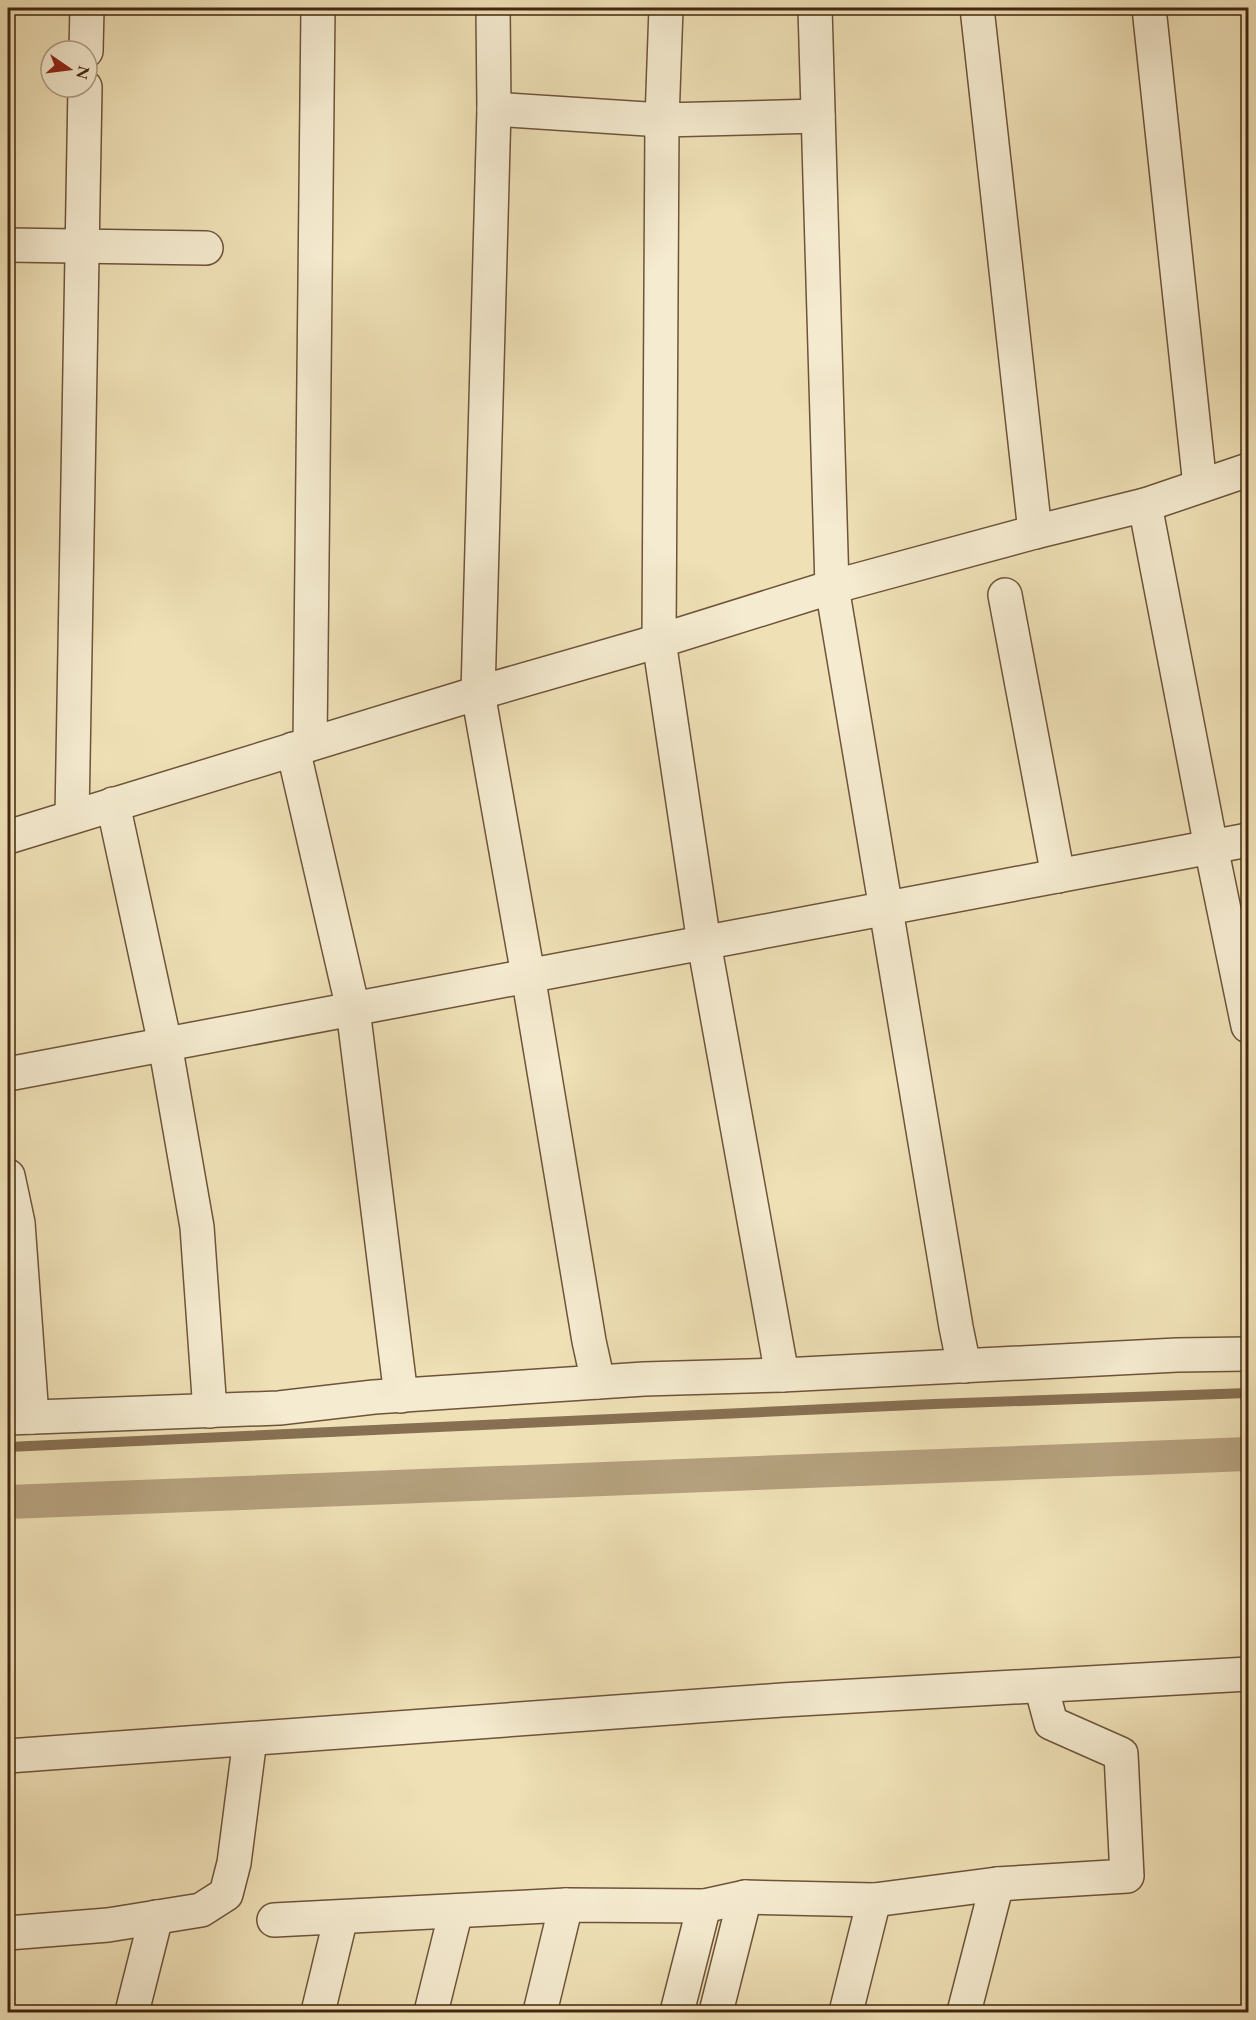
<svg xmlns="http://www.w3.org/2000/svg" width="1256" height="2020" font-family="'EB Garamond',serif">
<rect width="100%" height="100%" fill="#efe0b6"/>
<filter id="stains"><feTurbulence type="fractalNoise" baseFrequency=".00333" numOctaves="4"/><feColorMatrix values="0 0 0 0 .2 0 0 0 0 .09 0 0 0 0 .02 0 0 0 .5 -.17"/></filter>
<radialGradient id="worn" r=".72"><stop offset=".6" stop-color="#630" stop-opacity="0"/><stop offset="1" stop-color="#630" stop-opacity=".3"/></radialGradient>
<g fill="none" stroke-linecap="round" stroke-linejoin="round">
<!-- stream -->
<polyline stroke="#877052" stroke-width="10" points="8,1447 934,1404 1248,1393"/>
<!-- canal -->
<polyline stroke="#b5a17e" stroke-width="34" points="8,1502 1248,1454"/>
<defs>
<g id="minor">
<polyline points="493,8 494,109 478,693 528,975 589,1341 598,1382"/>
<polyline points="666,8 662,120 659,641 704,943 782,1375"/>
<polyline points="815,8 832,587 956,1327 964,1366"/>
<polyline points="977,8 1035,532"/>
<polyline points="1149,8 1200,486"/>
<polyline points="86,51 87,8"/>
<polyline points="494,109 662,120 818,116"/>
<polyline points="8,245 206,248"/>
<polyline points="1145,505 1211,847 1248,1026"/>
<polyline points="1005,595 1058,876"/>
<polyline points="310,744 318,8"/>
<polyline points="293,749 353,1009 401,1396"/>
<polyline points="113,804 165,1044 197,1227 210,1411"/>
<polyline points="72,817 85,87"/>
<polyline points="8,837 478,693 659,641 832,587 1035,532 1145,505 1248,470"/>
<polyline points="8,1074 1248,840"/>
<polyline points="8,1176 18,1223 32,1417"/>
<polyline points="8,1418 279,1408 374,1397 644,1379 782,1375 1177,1355 1248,1354"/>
<polyline points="8,1756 782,1700 1248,1674"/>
<polyline points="274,1920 566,1905 704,1906 745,1897 874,1900 997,1884 1127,1876 1121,1754 1051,1723 1041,1686"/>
<polyline points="8,1933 108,1925 201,1910 226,1894 234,1863 250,1739"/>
<polyline points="132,2012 156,1917"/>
<polyline points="318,2012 341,1917"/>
<polyline points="431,2012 456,1911"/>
<polyline points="540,2012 566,1905"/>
<polyline points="677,2012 704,1906"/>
<polyline points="716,2012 745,1897"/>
<polyline points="846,2012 874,1900"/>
<polyline points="964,2012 997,1884"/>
</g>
</defs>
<!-- minor casing -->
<use href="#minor" stroke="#6e543a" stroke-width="36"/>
<!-- minor -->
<use href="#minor" stroke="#f5ebd0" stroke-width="33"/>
</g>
<!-- margin -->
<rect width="1256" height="2020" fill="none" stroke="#efe0b6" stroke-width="30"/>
<rect x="9" y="9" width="1238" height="2002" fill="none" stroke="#432611" stroke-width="3"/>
<rect x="15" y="15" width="1226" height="1990" fill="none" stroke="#432611" stroke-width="1.5"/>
<!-- north arrow -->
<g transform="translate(69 69) rotate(104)"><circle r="28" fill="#f5ebd0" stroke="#ae9c84" stroke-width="1.5"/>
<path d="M0-4.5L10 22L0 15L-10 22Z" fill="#8f2418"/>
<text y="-9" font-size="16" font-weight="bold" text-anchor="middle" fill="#432611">N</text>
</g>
<rect width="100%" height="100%" filter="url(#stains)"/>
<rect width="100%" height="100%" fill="url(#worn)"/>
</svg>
